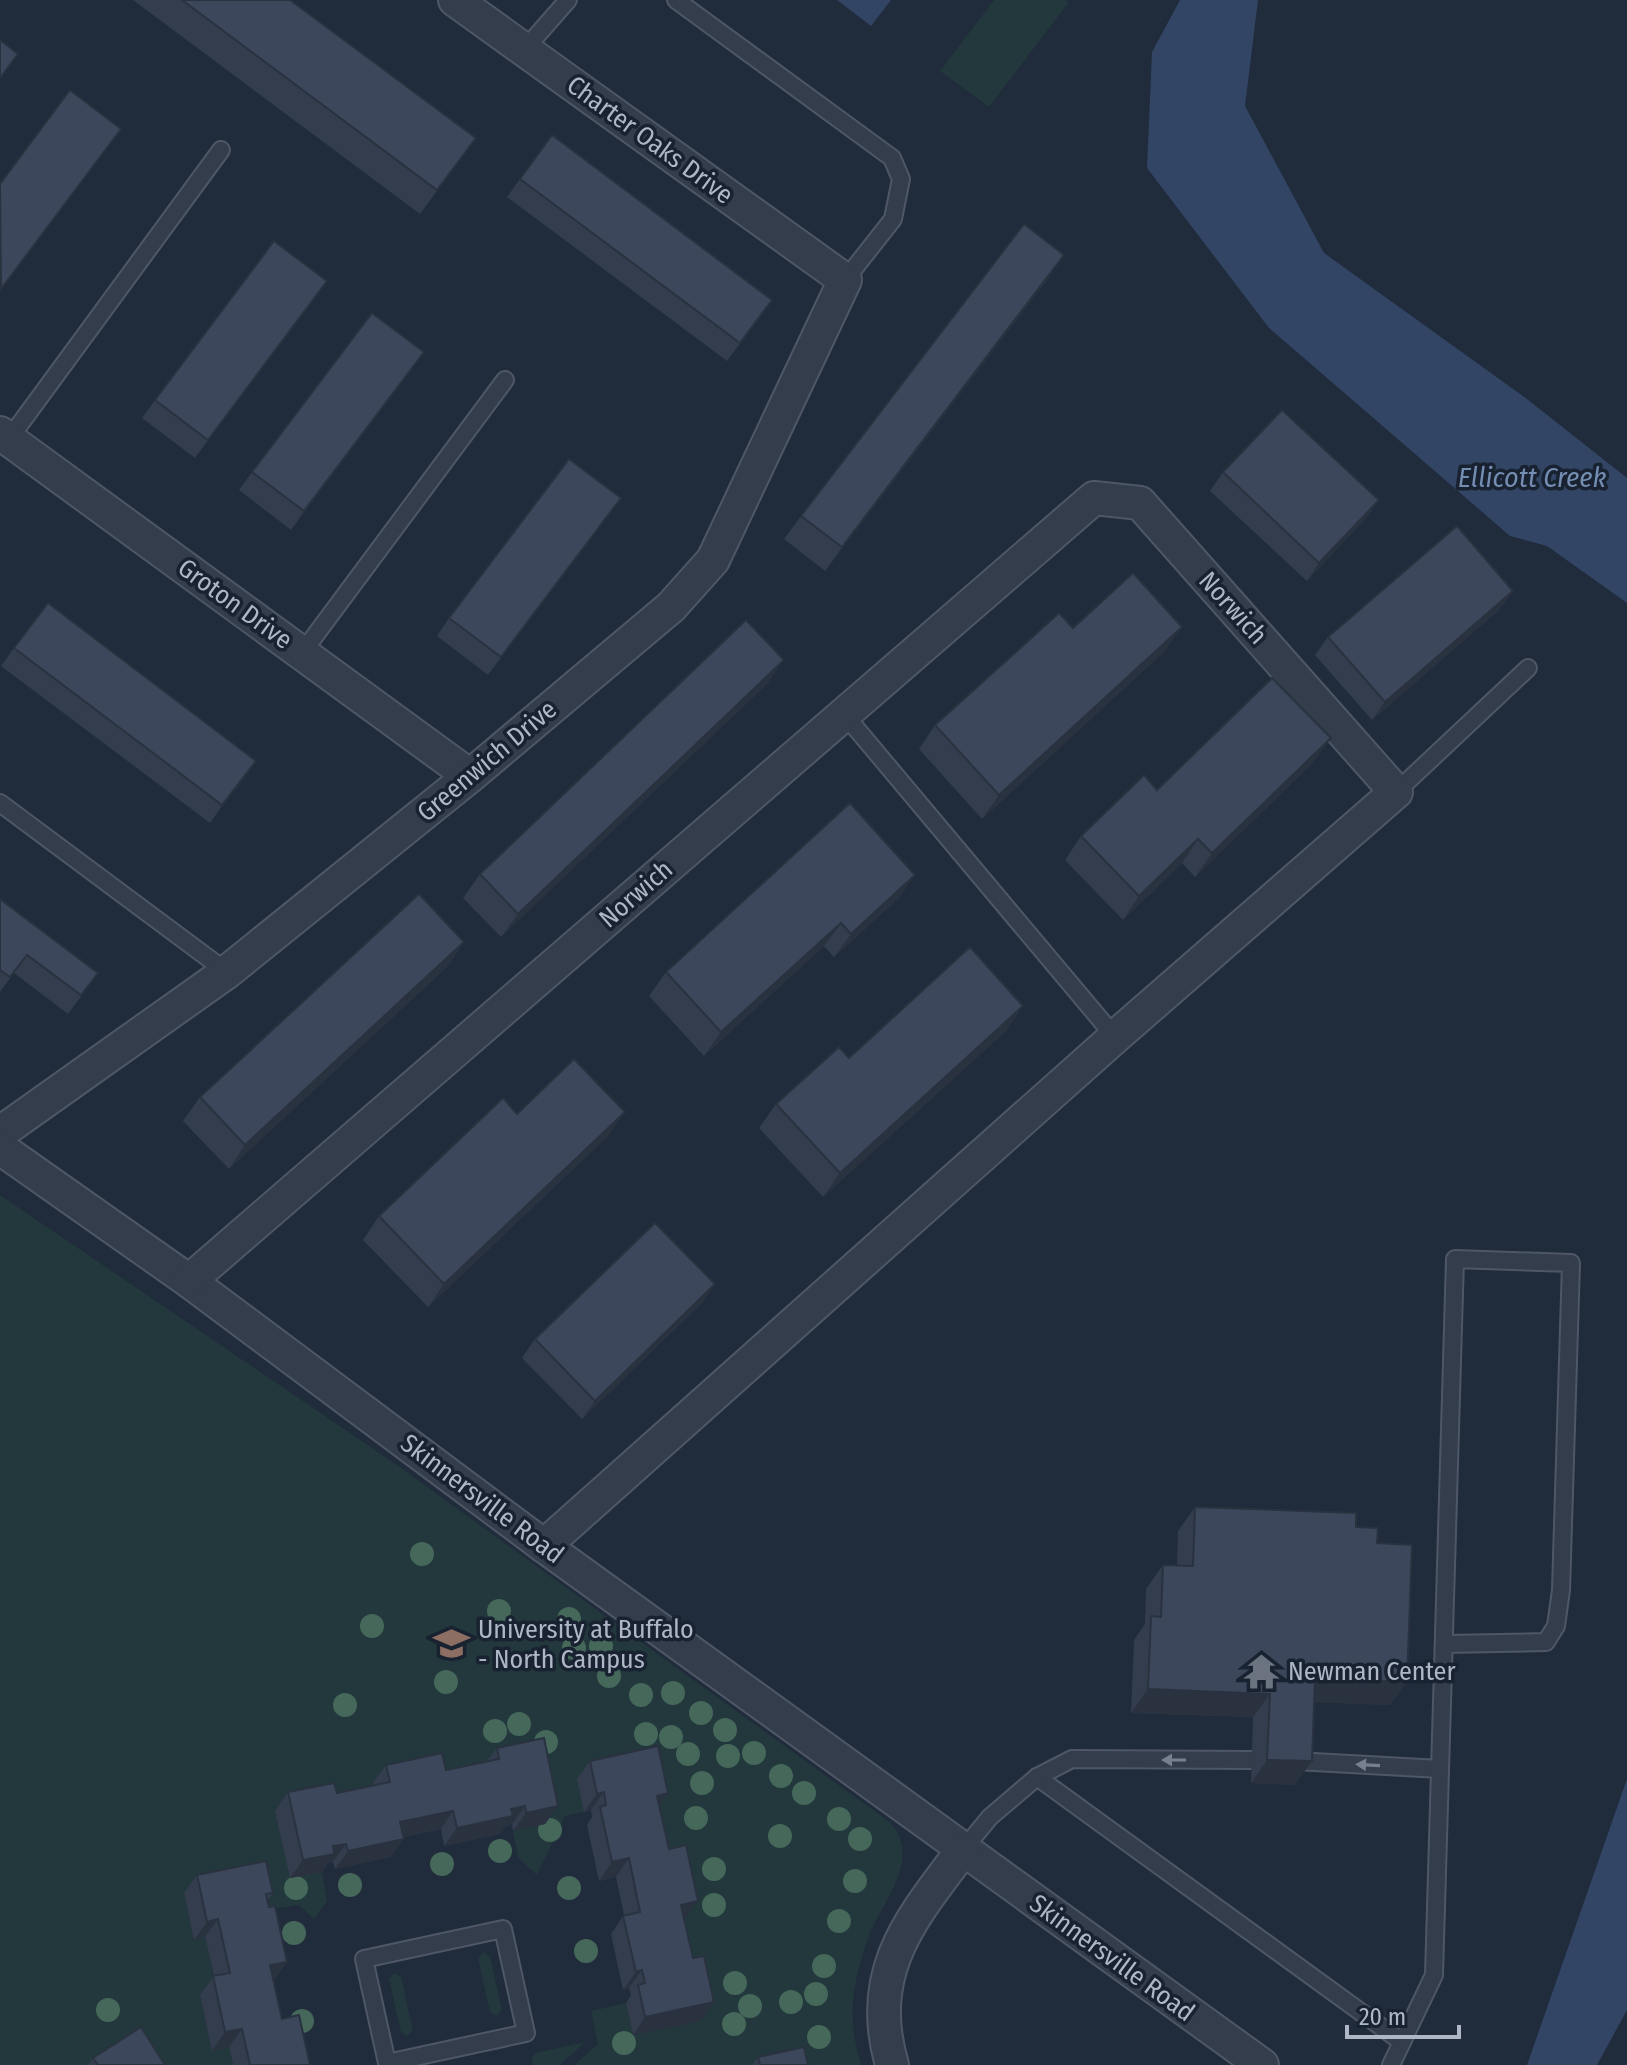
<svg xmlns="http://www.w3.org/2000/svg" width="1627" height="2065" font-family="'Fira Sans Condensed',sans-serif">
<rect width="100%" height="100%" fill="#202b3b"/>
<!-- green -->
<g fill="#22383c">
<polygon points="994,0 1066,0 1069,2 989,107 940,71"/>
<path d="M0 1195 397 1465 891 1823C921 1858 886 1897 871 1931 867 1940 864 1951 861 1961 850 1997 850 2029 861 2065H574L598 2044 591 2011 626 2003 633 2035 701 2020 646 1765 584 1812 565 1816 537 1875 518 1858 513 1831 545 1824 377 1800 290 1878 322 1872 327 1901 314 1919 299 1905 260 1911 184 1893 194 1939 205 1937 217 1991 200 1995 212 2050 229 2047 233 2065H0Z"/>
<polygon points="483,1952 490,1957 502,2010 496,2016 490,2012 478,1958"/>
<polygon points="394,1973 401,1977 413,2031 407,2036 401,2032 389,1979"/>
<polygon points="585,2042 560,2065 533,2065 532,2059 535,2053"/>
</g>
<!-- water -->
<g fill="#324564">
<polygon points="837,0 891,0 871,26"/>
<polygon points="1180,0 1258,0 1245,106 1324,253 1527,399 1627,478 1627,603 1547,546 1510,536 1269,328 1147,168 1152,52"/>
<polygon points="1627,1779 1627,2010 1597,2065 1527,2065"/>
</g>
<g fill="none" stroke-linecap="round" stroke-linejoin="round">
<defs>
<g id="lane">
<polyline points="676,0 892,158 901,179 893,219 845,280"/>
<polyline points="525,49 568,0"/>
<polyline points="9,439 221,150"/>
<polyline points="302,653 505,380"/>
<polyline points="844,714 1115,1037"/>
<polyline points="1396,792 1528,668"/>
<polyline points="0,803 227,972"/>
<polyline points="1296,1761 1440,1769"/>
<polyline points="1037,1777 1402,2042"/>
<polyline points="962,1851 990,1817 1037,1777 1072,1759 1252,1760"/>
<polygon points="503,1929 526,2033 387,2063 364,1959"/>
<polyline points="1391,2065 1434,1975 1455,1259 1571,1263 1561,1590 1556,1626 1546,1642 1444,1644"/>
</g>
<g id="street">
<polyline points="0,433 470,776"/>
<polyline points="0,1133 227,972 470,776 671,607 713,560 845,280 455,0"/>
<polyline points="0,1148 189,1281 544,1546 1262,2065"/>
<polyline points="189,1281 1094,498 1140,503 1396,792 1115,1037 544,1546"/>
<path d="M892 2065C865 1972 910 1920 962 1851"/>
</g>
</defs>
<!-- lane casing -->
<use href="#lane" stroke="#4f5766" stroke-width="20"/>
<!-- street casing -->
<use href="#street" stroke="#4f5766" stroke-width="36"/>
<!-- lane -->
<use href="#lane" stroke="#343d4b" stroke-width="16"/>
<!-- street -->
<use href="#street" stroke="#343d4b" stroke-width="32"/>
</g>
<!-- trees -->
<g fill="#45685a">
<circle cx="422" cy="1554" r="12"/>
<circle cx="499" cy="1611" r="12"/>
<circle cx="569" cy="1619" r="12"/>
<circle cx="372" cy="1626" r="12"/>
<circle cx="601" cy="1646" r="12"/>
<circle cx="574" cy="1648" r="12"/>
<circle cx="609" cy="1676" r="12"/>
<circle cx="446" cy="1682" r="12"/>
<circle cx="673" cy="1693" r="12"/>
<circle cx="641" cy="1695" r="12"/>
<circle cx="345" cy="1705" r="12"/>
<circle cx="701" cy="1713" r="12"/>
<circle cx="519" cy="1724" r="12"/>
<circle cx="725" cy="1730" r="12"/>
<circle cx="495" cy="1731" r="12"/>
<circle cx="646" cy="1734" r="12"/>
<circle cx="671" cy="1737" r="12"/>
<circle cx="546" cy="1742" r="12"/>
<circle cx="754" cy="1753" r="12"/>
<circle cx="688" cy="1754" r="12"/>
<circle cx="728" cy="1756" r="12"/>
<circle cx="781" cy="1776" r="12"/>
<circle cx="702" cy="1783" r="12"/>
<circle cx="804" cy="1793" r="12"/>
<circle cx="696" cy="1818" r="12"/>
<circle cx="839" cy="1819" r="12"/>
<circle cx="550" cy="1830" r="12"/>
<circle cx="780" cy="1836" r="12"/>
<circle cx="860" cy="1839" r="12"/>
<circle cx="500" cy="1851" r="12"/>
<circle cx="442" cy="1864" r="12"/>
<circle cx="714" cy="1869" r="12"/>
<circle cx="855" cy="1881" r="12"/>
<circle cx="350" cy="1885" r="12"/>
<circle cx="296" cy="1888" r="12"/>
<circle cx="569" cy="1888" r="12"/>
<circle cx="714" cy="1905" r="12"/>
<circle cx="839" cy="1921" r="12"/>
<circle cx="294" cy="1933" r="12"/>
<circle cx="586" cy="1951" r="12"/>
<circle cx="824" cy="1966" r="12"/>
<circle cx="735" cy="1983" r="12"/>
<circle cx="816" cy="1994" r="12"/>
<circle cx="791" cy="2002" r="12"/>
<circle cx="750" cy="2006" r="12"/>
<circle cx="108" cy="2010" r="12"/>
<circle cx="302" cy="2021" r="12"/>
<circle cx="734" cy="2024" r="12"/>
<circle cx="819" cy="2037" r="12"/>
<circle cx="624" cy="2043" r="12"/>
</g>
<!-- wall -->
<g fill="#343d4e">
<polygon points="133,0 290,0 476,138 420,214"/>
<polygon points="520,179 759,318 727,361 507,197"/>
<polygon points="1048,279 825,571 784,539 801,516"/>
<polygon points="327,281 195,458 142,418 155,400"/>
<polygon points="424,352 291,530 239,490 252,472"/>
<polygon points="1223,472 1379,500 1366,518 1307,581 1210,491"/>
<polygon points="608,516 488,675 437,636 449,618"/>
<polygon points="1500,609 1372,720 1315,655 1328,637"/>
<polygon points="14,648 256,761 210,823 1,666"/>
<polygon points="1165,651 982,819 919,749 935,725"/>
<polygon points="768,683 501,937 463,898 480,874"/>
<polygon points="1314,762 1195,877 1182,863 1123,920 1065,860 1081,836 1157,790"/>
<polygon points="899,898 834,957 824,946 704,1056 649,996 666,972"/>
<polygon points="0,899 85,991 68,1014 14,973 0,992"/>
<polygon points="464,942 448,966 229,1169 183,1121 200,1097"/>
<polygon points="1007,1030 823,1197 759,1128 776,1104 849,1058"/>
<polygon points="517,1114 608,1136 428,1307 363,1240 379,1216"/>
<polygon points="715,1284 702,1303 582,1419 522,1358 535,1339"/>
<polygon points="1195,1507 1356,1527 1377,1543 1390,1705 1314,1702 1295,1785 1251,1783 1253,1717 1131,1713 1134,1640 1145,1624 1146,1589 1163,1565 1177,1566 1178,1531"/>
<polygon points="497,1748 558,1806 545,1824 513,1831 512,1824 506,1826 500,1834 444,1846 441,1829 403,1837 391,1857 335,1869 333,1862 328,1863 322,1872 290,1878 275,1811 288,1792 337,1793 374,1785 373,1783 386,1765 446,1770 487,1761"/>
<polygon points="590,1761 660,1806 693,1958 714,2002 701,2021 633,2035 626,2003 631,1995 629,1988 623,1990 611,1934 624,1915 616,1877 599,1881 587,1825 592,1817 591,1810 584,1812 577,1779"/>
<polygon points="197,1875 273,1893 267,1901 269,1907 287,1962 274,1980 282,2019 310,2065 233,2065 229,2047 212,2051 200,1995 214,1976 205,1937 194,1940 184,1893"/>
<polygon points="758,2057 808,2065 752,2065"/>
<polygon points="93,2058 165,2065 88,2065"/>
</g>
<!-- shaded-wall -->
<g fill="#2a3240">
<polygon points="121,129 108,147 0,291 1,289"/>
<polygon points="1064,255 1048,279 825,571 842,547"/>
<polygon points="327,281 315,299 195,458 208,440"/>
<polygon points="424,352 411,371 291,530 304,511"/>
<polygon points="621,498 608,516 488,675 501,657"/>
<polygon points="1379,500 1366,518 1307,581 1319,563"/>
<polygon points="1513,591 1500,609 1372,720 1385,702"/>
<polygon points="1182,627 1165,651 982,819 999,795"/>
<polygon points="784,660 768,683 501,937 518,914"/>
<polygon points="1331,738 1314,762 1195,877 1212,853"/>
<polygon points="256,761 244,779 210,823 222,805"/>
<polygon points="1198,839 1182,863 1123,920 1139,896"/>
<polygon points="915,875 899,898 834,957 851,934"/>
<polygon points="841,923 824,946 704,1056 721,1032"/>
<polygon points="464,942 448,966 229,1169 245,1145"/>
<polygon points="1023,1006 1007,1030 823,1197 840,1173"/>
<polygon points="625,1112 608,1136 428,1307 444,1284"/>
<polygon points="715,1284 702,1303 582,1419 595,1401"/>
<polygon points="1315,1678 1407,1682 1390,1705 1298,1702"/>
<polygon points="1148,1689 1270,1694 1253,1717 1131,1713"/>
<polygon points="1267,1760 1312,1761 1295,1785 1251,1783"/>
<polygon points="604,1792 591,1810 584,1812 597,1794"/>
<polygon points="668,1793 656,1811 657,1796"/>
<polygon points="525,1806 512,1824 506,1826 500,1834 444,1846 457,1828 511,1809"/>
<polygon points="558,1806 545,1824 513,1831 526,1813"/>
<polygon points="453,1811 441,1829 387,1840 400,1822"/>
<polygon points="404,1839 391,1857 335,1869 348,1851"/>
<polygon points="346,1844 333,1862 328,1863 322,1872 290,1878 303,1860 333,1846"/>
<polygon points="629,1858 616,1877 599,1881 612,1862"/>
<polygon points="698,1901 685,1919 668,1923 681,1905"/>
<polygon points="218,1919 205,1937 194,1940 207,1922"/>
<polygon points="287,1962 274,1980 257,1984 270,1965"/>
<polygon points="642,1970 629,1988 623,1990 636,1972"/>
<polygon points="714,2002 701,2021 633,2035 645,2017"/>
<polygon points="242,2029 229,2047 212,2051 225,2032"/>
</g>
<!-- building -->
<g fill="#3c475b" stroke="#2a3240" stroke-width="2">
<polygon points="182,0 290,0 476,138 437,190"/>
<polygon points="0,40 18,54 0,78"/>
<polygon points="70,90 121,129 1,289 0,184"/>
<polygon points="552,135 772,300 740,343 520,179"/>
<polygon points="1024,224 1064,255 842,547 801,516"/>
<polygon points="274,241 327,281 208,440 155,400"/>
<polygon points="372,313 424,352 304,511 252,472"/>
<polygon points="1282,410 1379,500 1319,563 1223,472"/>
<polygon points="569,459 621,498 501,657 449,618"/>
<polygon points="1457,526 1513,591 1385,702 1328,637"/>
<polygon points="1133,573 1182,627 999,795 935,725 1059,613 1073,628"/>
<polygon points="48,603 256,761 222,805 14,648"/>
<polygon points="746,620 784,660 518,914 480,874"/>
<polygon points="1272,678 1331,738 1212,853 1198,839 1139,896 1081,836 1144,775 1157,790"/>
<polygon points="850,803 915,875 851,934 841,923 721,1032 666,972"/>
<polygon points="419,894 464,942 245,1145 200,1097"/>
<polygon points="0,899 98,973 81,995 27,955 10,977 0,970"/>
<polygon points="970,947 1023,1006 840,1173 776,1104 839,1047 849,1058"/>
<polygon points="574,1059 625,1112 444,1284 379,1216 503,1098 517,1114"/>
<polygon points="655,1223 715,1284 595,1401 535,1339"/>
<polygon points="1195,1507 1356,1513 1356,1527 1378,1528 1377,1543 1412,1545 1407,1682 1315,1678 1312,1761 1267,1760 1270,1694 1148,1689 1151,1616 1161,1617 1163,1565 1193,1566"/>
<polygon points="544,1738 558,1806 526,1813 525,1806 511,1809 513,1816 457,1828 453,1811 400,1822 404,1839 348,1851 346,1844 333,1846 334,1854 303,1860 288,1792 334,1783 337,1793 390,1782 386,1765 442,1753 446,1770 499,1759 497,1748"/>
<polygon points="658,1746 668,1793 657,1796 669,1849 686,1845 698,1901 681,1905 693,1958 704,1956 714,2002 645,2017 638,1985 645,1983 642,1970 636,1972 623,1916 640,1912 629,1858 612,1862 600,1807 606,1805 604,1792 597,1794 590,1761"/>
<polygon points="266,1861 273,1893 266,1894 269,1907 275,1906 287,1962 270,1965 282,2019 299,2015 310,2065 250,2065 242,2029 225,2032 213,1976 230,1973 218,1919 207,1922 197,1875"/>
<polygon points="141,2027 165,2065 98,2065 93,2058"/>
<polygon points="804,2047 808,2065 760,2065 758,2057"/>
</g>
<!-- one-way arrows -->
<defs><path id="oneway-solid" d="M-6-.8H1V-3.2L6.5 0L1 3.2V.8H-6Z" transform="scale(2)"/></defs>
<g fill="#78808f">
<use href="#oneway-solid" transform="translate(1174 1760) rotate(-180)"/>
<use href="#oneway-solid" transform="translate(1368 1765) rotate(-177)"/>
</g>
<!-- icons -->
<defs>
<symbol id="university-bare" viewBox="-9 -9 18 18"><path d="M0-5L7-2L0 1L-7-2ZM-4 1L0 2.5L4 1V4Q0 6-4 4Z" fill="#8d6e63" stroke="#192230" stroke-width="2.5" paint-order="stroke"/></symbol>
<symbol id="temple-bare" viewBox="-9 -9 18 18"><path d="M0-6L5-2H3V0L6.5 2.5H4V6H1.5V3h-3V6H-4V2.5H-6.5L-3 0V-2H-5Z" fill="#6b7280" stroke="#192230" stroke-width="2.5" paint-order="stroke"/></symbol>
</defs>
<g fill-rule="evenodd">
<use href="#university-bare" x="426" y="1618" width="51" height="51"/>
<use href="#temple-bare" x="1236" y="1646" width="51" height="51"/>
</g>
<g text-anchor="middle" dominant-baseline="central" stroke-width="7" stroke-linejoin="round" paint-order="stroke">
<!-- street labels -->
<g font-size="26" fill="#afb7c7" stroke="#192230">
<text transform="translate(650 140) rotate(36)">Charter Oaks Drive</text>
<text transform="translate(235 604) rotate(36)">Groton Drive</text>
<text transform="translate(1233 608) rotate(48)">Norwich</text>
<text transform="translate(487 761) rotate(-40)">Greenwich Drive</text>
<text transform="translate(636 894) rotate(-41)">Norwich</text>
<text transform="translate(482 1499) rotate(37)">Skinnersville Road</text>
<text transform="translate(1112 1958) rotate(36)">Skinnersville Road</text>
</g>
<!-- poi labels -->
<g font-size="26" fill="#afb7c7" stroke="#192230" text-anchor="start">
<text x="478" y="1629">University at Buffalo<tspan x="478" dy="30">- North Campus</tspan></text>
<text x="1288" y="1671">Newman Center</text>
</g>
<!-- water labels -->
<g font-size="28" font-style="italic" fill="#748db2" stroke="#192230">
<text x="1532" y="477">Ellicott Creek</text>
</g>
</g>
<!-- scale -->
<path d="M1347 2025v12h112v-12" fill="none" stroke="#afb7c7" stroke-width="4"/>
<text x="1359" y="2025" font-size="24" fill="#afb7c7" stroke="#192230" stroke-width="6" paint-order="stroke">20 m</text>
</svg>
